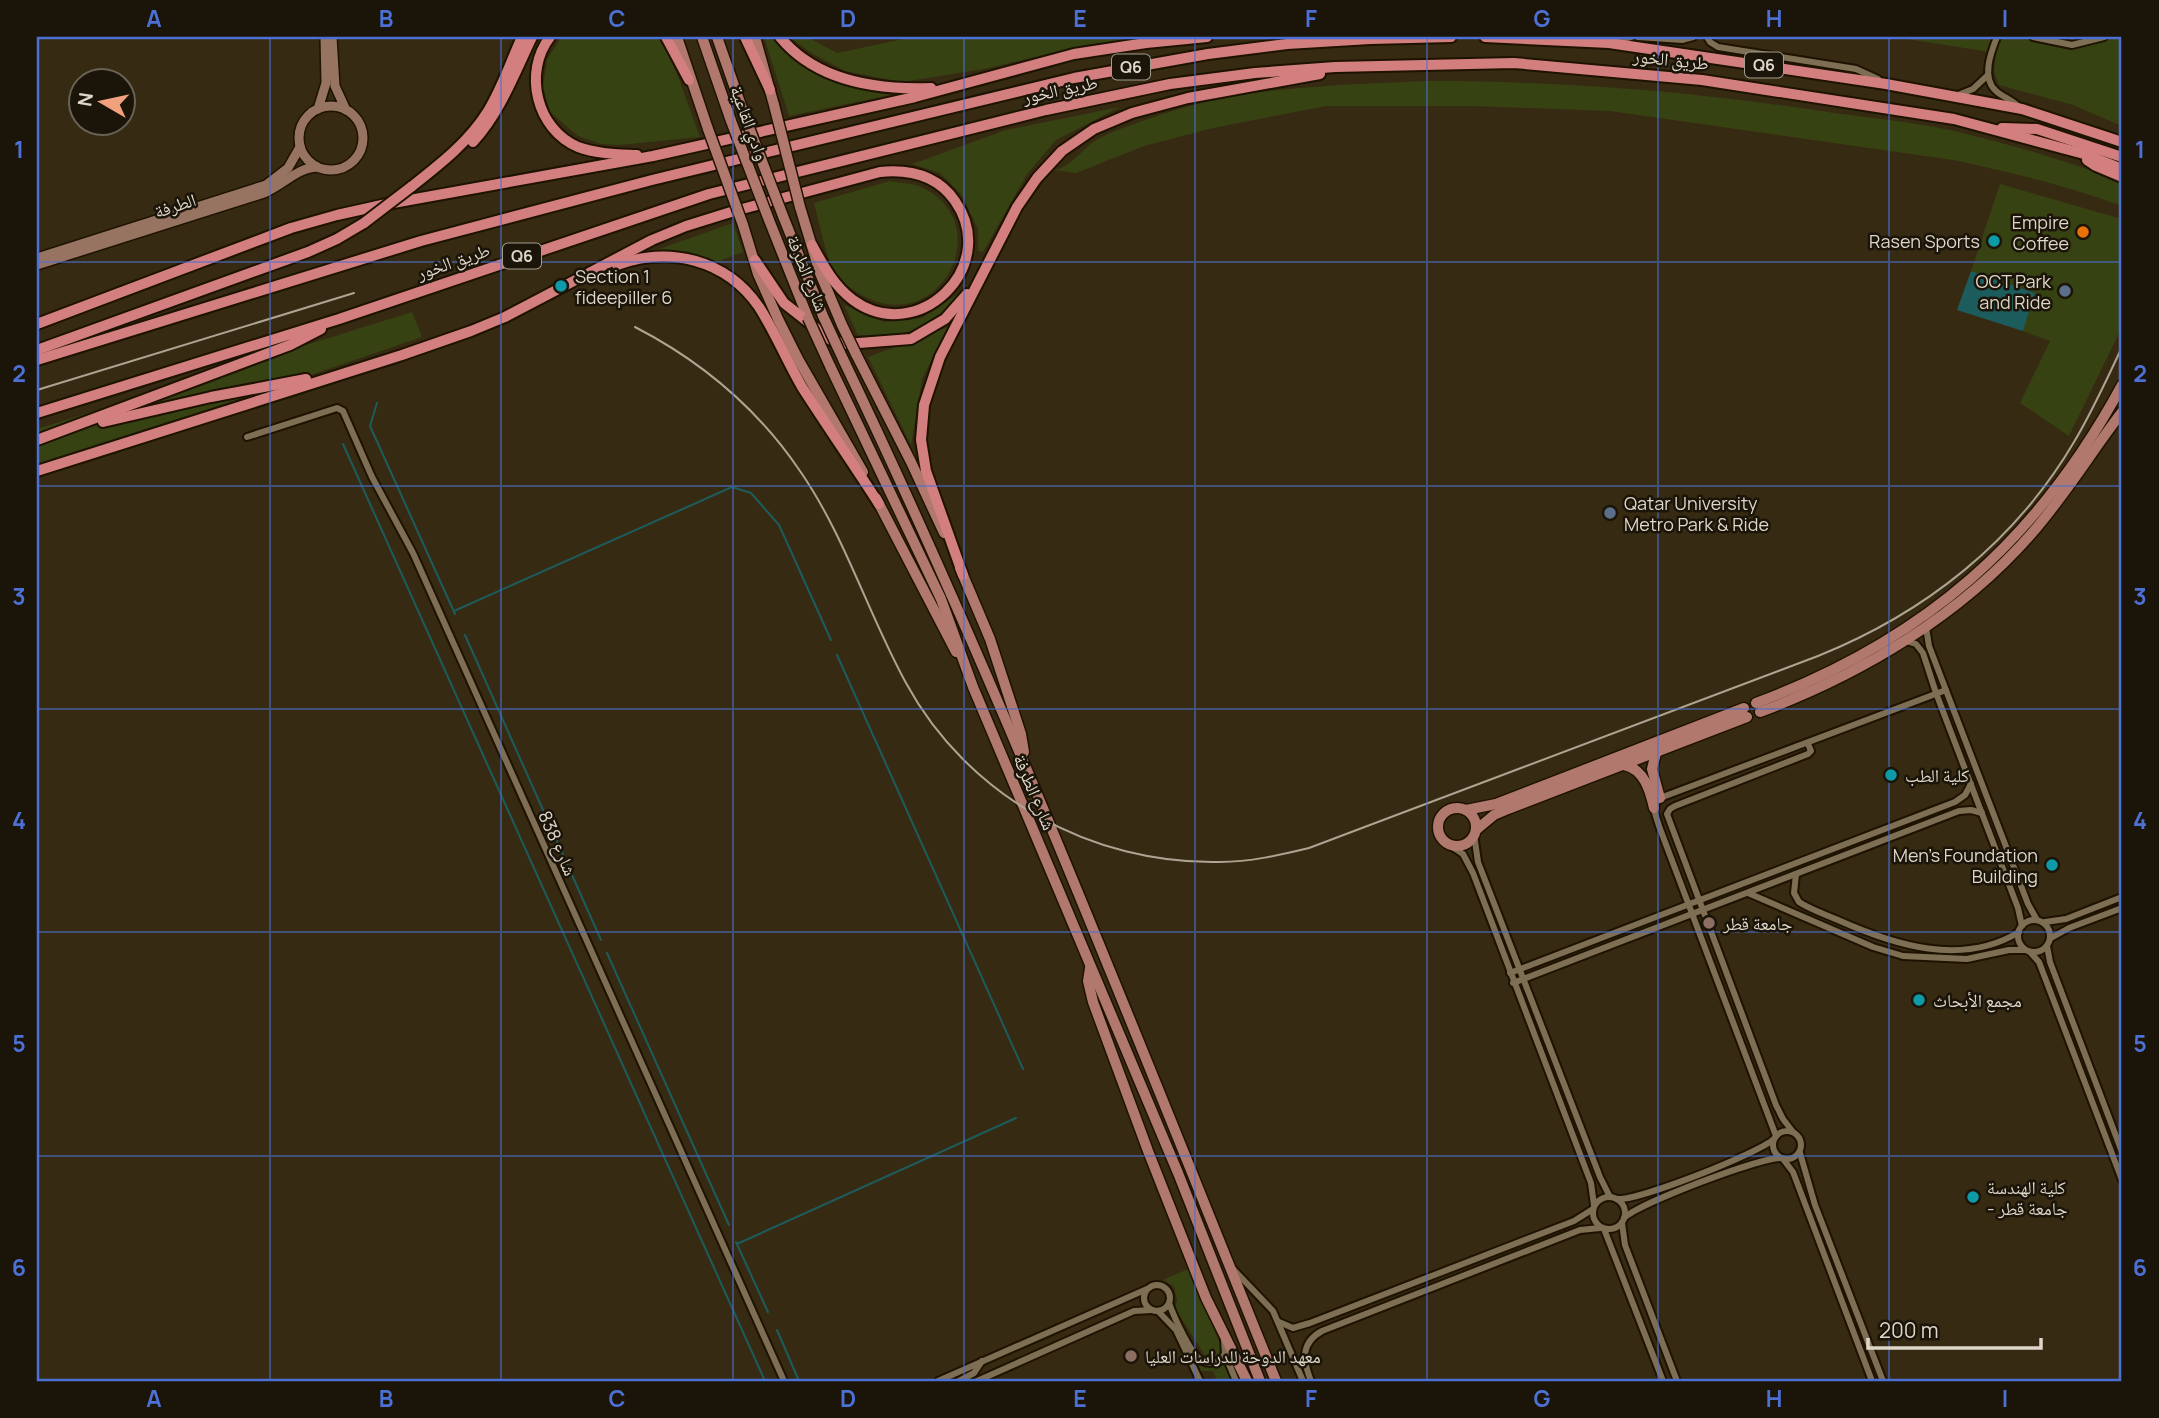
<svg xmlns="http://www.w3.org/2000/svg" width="2159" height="1418" font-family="Manrope,'Noto Naskh Arabic',sans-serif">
<rect width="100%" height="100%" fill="#372a12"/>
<!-- green -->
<g fill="#374213">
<polygon points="561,37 659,37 666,44 700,137 619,145 601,144 578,136 550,112 543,87 547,60"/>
<path d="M764 37H771C803 72 844 88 890 95L789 116Z"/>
<polygon points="789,37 807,37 837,53 913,37 1145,37 1086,45 984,69 902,82 845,71 813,54"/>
<polygon points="1894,37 2122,37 2122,126 2073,105 1999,85 1994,71 1996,53"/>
<path d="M1428 81C1564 81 1699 92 1834 113 1873 118 1912 122 1950 130 2009 144 2066 160 2122 182V206C2068 186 2010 172 1953 160L1610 111 1474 106H1326L1213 128 1144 146 1076 173 1055 170C1074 165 1082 148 1098 139 1118 129 1142 121 1163 114 1248 86 1339 85 1428 81Z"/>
<polygon points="1120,107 1056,140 1027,174 983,252 978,251 978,229 961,194 940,173 912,164 1006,130"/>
<path d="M890 181C899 183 912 183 921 187 997 222 943 331 870 299 856 293 841 283 833 269 825 253 819 221 814 203Z"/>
<polygon points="2000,184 2122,219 2122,327 2069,436 2020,403 2050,341 2023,331 2035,293 1971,271"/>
<polygon points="733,223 743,252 714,263 648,253"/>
<path d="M964 290C929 330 911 338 858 335L844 305 884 322 922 318Z"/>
<polygon points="412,312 422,337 37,468 37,429"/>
<polygon points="948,327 922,379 911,445 868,357"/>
<polygon points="1188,1269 1222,1348 1220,1355 1215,1360 1207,1359 1175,1308 1177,1300 1174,1286 1163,1280"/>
<polygon points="1189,1349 1195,1362 1210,1368 1226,1364 1232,1381 1217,1381 1213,1371 1197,1371 1188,1350"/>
</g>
<!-- water -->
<polygon fill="#1d5c5d" points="1971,271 2035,293 2023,331 1957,310"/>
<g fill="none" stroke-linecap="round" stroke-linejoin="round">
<!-- stream -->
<g stroke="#1d5c5d" stroke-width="2">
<polyline points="377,403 370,426 455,614"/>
<polyline points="343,444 765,1381"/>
<polyline points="454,611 732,487 751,493 779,525 831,640"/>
<polyline points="465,635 601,940"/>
<polyline points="837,655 1023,1069"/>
<polyline points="607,953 729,1225"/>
<polyline points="736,1242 768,1312"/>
<polyline points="737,1244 1016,1118"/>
<polyline points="777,1330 799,1381"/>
</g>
<defs>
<g id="street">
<polyline points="1638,37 1682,40 1693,37"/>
<polyline points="1707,37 1710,42 1718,47 1856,69 1878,79"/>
<path d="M1997 37C1991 52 1981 78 1996 91 2004 98 2012 99 2020 108"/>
<polyline points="2033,37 2072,45 2104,37"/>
<polyline points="1612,41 1631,37"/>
<polyline points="1958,95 1973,89 1988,75"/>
<polyline points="247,437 337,408 343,411 372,477 413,553 784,1381"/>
<polyline points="1926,627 1929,646 2028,904 2037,920"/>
<polyline points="1906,641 1916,644 1923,653 1936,693 2018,908 2022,926"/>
<polyline points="1474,834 1478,862 1600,1177 1610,1197"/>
<polyline points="1451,846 1463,854 1473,873 1591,1183 1594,1205"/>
<path d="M1796 874 1794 893 1799 902C1811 910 1825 914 1838 920 1894 945 1962 967 2019 932"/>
<polyline points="1748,893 1873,947 1903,956 1967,959 2009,950 2025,950"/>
<circle cx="2034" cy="936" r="16"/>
<polyline points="2045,922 2066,919 2122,897"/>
<polyline points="2051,938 2069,928 2122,908"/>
<polyline points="2047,946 2050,962 2122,1152"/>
<polyline points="2030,952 2039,962 2122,1180"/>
<polyline points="1510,973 1955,802 1965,795 1971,784"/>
<polyline points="1513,983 1959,811 1971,810 1982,813"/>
<circle cx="1787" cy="1145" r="14"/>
<polyline points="1793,1132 1783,1119 1776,1105 1667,814 1670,809 1675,806 1808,754 1811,751 1808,744"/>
<path d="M1776 1136 1659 826C1656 815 1650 807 1660 798L1946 690"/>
<polyline points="1800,1153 1815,1205 1883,1381"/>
<polyline points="1783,1159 1793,1172 1872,1381"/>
<circle cx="1609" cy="1213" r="16"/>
<path d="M1617 1199C1638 1201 1757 1154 1774 1139"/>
<path d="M1624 1218C1640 1203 1758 1158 1781 1158"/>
<polyline points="1622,1223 1625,1245 1677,1381"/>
<polyline points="1604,1229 1663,1381"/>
<polyline points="1233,1269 1273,1311 1303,1381"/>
<circle cx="1157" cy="1298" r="13"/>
<path d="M1169 1303C1174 1317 1191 1355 1202 1361 1208 1364 1213 1363 1219 1361L1225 1354 1224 1340"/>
<polyline points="1158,1311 1176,1330 1200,1381"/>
<polyline points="1279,1322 1293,1328 1310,1323 1574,1221 1593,1209"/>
<polyline points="1225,1354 1236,1381"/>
<polyline points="938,1381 1147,1289"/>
<polyline points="959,1381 974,1373 982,1361"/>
<polyline points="977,1381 1134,1311 1152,1310"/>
<path d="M1311 1381C1303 1361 1300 1343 1322 1331L1580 1230 1600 1228"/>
</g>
<g id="secondary">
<polyline points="332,37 335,86 346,110"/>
<circle cx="331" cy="138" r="32"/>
<polyline points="318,109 326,83 325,37"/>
<polyline points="37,258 266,185 288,168 300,147"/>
<path d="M37 265 264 193C283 185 297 168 317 167"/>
</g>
<g id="primary">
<polyline points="677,37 708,129"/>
<polyline points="702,37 731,121"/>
<polyline points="717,37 745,117"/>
<polyline points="755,37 774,105"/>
<polyline points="800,207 820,273 842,325"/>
<polyline points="783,216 823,316"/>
<polyline points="769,220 808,318"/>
<polyline points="743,225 758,274 778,319 798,359 863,472"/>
<polyline points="856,354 911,462 944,533"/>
<path d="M843 359C1003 693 1137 1038 1276 1381"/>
<polyline points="830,366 941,599 973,687 1178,1173 1260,1381"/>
<polyline points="876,498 956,652"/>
<polyline points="960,568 990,639 1021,734 1024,752"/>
<path d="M1756 703C1923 641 2037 542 2122 385"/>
<path d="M1760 712C1862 674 1961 615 2033 532 2066 494 2092 451 2122 412"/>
<polyline points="1656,753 1652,769 1660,798"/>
<path d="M1624 765C1644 769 1650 790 1654 808"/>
<circle cx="1457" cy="827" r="19"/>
<polyline points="1466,810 1496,804 1744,708"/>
<polyline points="1476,830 1494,815 1508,809 1747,717"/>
<polyline points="1090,968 1088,981 1093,1002 1148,1151 1206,1298 1247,1381"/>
</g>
<g id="highway">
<path d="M550 37C523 72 536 129 578 147 597 154 617 154 637 155"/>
<polyline points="666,37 689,80"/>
<polyline points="745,37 770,90"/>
<path d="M780 37C816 81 877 90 931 88"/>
<polyline points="1485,37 1609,43 1886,84 2022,109 2122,142"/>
<polyline points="2002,128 2037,129 2122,157"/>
<path d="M473 142C501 111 514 74 532 37"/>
<polyline points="2087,160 2096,166 2122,177"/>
<path d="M411 187C439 165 469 142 488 111 502 88 511 61 522 37"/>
<polyline points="755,260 784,303 831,340 846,344 911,339 945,319 967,294"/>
<path d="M617 265C669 246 726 259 759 307 775 332 787 361 802 387 827 426 854 465 879 504"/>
<polyline points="37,324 291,228 337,215 382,205 653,156 915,97 1074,54 1146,43 1207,37"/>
<polyline points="37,350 308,252 337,239 364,223"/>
<polyline points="37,360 421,241 652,180 1074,78 1208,54 1287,44 1370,39 1451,37"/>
<polyline points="37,413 339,319 709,194 1046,110 1170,84 1255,73 1335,67 1514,63 1702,80 1954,119 2084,154 2122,169"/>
<polyline points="103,422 211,397 306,379"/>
<polyline points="37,440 290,345 321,329"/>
<path d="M37 471 402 355 471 331 505 317 652 240 686 226 731 212 880 172C910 169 937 175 955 201 1001 267 917 347 853 300 834 286 823 265 812 245"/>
<polyline points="963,575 926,471 921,440 924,405 940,357 1017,207 1037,178 1062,151 1094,129 1132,113 1188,98 1320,74"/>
</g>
</defs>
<!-- street casing -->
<use href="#street" stroke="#1e1200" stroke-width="10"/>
<!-- secondary casing -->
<use href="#secondary" stroke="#1e1200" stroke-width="12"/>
<!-- primary casing -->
<use href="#primary" stroke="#1e1200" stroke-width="13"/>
<!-- highway casing -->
<use href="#highway" stroke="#1e1200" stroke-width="14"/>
<!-- street -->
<use href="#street" stroke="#7d6e54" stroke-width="6"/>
<!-- secondary -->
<use href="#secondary" stroke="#977361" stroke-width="9"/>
<!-- primary -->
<use href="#primary" stroke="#b1786e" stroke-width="10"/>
<!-- highway -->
<use href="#highway" stroke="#d37f80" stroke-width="10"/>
<!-- rail -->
<g stroke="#ada493" stroke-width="2">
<path d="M635 327C701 361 758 409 800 471 845 536 868 614 906 683 968 797 1092 865 1220 862 1250 862 1280 855 1309 848L1818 656C1925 613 2015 542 2074 442 2092 412 2107 379 2122 347"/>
<polyline points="37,390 354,293"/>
</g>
<defs>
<g id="primary-bridge">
<polyline points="774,105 800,207"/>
<polyline points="745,117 783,216"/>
<polyline points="731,121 769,220"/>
<polyline points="708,129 743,225"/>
<polyline points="823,316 843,359"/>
<polyline points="808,318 830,366"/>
<polyline points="842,325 856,354"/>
</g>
<polyline id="highway-bridge" points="364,223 411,187"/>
</defs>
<!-- primary-bridge casing -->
<use href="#primary-bridge" stroke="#1e1200" stroke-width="13" stroke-linecap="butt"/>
<!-- highway-bridge casing -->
<use href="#highway-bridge" stroke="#1e1200" stroke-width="14" stroke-linecap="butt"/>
<!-- primary-bridge -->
<use href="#primary-bridge" stroke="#b1786e" stroke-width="10"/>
<!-- highway-bridge -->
<use href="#highway-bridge" stroke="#d37f80" stroke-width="10"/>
</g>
<!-- grid -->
<path fill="none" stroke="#4d70d4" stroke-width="2" stroke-opacity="0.55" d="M270 37V1381M501 37V1381M733 37V1381M964 37V1381M1195 37V1381M1427 37V1381M1658 37V1381M1889 37V1381M37 262H2122M37 486H2122M37 709H2122M37 932H2122M37 1156H2122"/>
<!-- markers -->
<circle fill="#e8710a" stroke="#1a1409" stroke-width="2.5" cx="2083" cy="232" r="7"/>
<g fill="#0f9aa8" stroke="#1a1409" stroke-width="2.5">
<circle cx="1994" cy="241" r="7"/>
<circle cx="561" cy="286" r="7"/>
<circle cx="1891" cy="775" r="7"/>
<circle cx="2052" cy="865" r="7"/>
<circle cx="1919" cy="1000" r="7"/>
<circle cx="1973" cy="1197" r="7"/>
</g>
<g fill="#5c6f8a" stroke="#1a1409" stroke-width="2.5">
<circle cx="2065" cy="291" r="7"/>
<circle cx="1610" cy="513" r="7"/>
</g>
<g fill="#8d6e63" stroke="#1a1409" stroke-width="2.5">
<circle cx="1709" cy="923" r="7"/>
<circle cx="1131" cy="1356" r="7"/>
</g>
<g text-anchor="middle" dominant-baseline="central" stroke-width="5" stroke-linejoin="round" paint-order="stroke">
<!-- shield labels -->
<g fill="#1a1409" stroke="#a39c8f" stroke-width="2">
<rect x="1745" y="52.5" width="38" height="25" rx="5"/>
<rect x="1112" y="54.5" width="38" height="25" rx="5"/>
<rect x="503" y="243.5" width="38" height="25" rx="5"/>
</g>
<g font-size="16" font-weight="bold" fill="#ded6c8">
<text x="1764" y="65">Q6</text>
<text x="1131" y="67">Q6</text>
<text x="522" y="256">Q6</text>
</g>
<!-- street labels -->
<g font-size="18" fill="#ded6c8" stroke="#1a1409">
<text transform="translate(1671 59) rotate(6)">طريق الخور</text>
<text transform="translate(1060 89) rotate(-12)">طريق الخور</text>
<text transform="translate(750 123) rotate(70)">وادي القاعية</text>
<text transform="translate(175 205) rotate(-18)">الطرفة</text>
<text transform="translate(453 261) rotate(-19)">طريق الخور</text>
<text transform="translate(808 273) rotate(68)">شارع الطرفة</text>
<text transform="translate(1035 792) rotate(67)">شارع الطرفة</text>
<text transform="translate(558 843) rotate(66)">شارع 838</text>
</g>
<!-- poi labels -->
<g font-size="18" fill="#ded6c8" stroke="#1a1409" text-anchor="start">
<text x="2069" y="222" text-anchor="end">Empire<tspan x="2069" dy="21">Coffee</tspan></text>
<text x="1980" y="241" text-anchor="end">Rasen Sports</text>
<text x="575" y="276">Section 1<tspan x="575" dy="21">fideepiller 6</tspan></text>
<text x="2051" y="281" text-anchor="end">OCT Park<tspan x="2051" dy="21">and Ride</tspan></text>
<text x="1624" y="503">Qatar University<tspan x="1624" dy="21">Metro Park &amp; Ride</tspan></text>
<text x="1905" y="775">كلية الطب</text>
<text x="2038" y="855" text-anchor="end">Men's Foundation<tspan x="2038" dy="21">Building</tspan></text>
<text x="1723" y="923">جامعة قطر</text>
<text x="1933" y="1000">مجمع الأبحاث</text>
<text x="1987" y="1187">كلية الهندسة<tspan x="1987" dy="21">- جامعة قطر</tspan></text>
<text x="1145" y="1356">معهد الدوحة للدراسات العليا</text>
</g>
</g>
<!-- border -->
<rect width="2159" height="1418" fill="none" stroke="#1a1409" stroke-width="77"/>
<!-- north arrow -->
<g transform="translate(102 102) rotate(279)"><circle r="33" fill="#1a1409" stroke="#686255" stroke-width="2"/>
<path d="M0-5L12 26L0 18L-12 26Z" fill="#f2a17e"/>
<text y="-10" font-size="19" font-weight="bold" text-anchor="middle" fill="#ded6c8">N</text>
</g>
<!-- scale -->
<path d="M1868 1338v10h173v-10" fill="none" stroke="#ded6c8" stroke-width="3.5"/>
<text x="1879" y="1338" font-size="21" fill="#ded6c8" stroke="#1a1409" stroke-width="5" paint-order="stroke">200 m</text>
<rect x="38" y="38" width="2082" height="1342" fill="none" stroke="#4d70d4" stroke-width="2.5"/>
<g font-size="23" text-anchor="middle" font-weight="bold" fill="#4d70d4">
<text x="154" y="27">A</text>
<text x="386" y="27">B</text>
<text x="617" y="27">C</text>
<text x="848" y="27">D</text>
<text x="1080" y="27">E</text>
<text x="1311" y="27">F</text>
<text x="1542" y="27">G</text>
<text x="1774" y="27">H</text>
<text x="2005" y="27">I</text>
<text x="19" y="158">1</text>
<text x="2140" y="158">1</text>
<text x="19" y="382">2</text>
<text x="2140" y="382">2</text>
<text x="19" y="605">3</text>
<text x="2140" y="605">3</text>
<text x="19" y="829">4</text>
<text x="2140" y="829">4</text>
<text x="19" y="1052">5</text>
<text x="2140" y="1052">5</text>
<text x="19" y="1276">6</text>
<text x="2140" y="1276">6</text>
<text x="154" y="1407">A</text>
<text x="386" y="1407">B</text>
<text x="617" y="1407">C</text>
<text x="848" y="1407">D</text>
<text x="1080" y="1407">E</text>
<text x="1311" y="1407">F</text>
<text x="1542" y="1407">G</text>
<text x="1774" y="1407">H</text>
<text x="2005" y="1407">I</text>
</g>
</svg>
